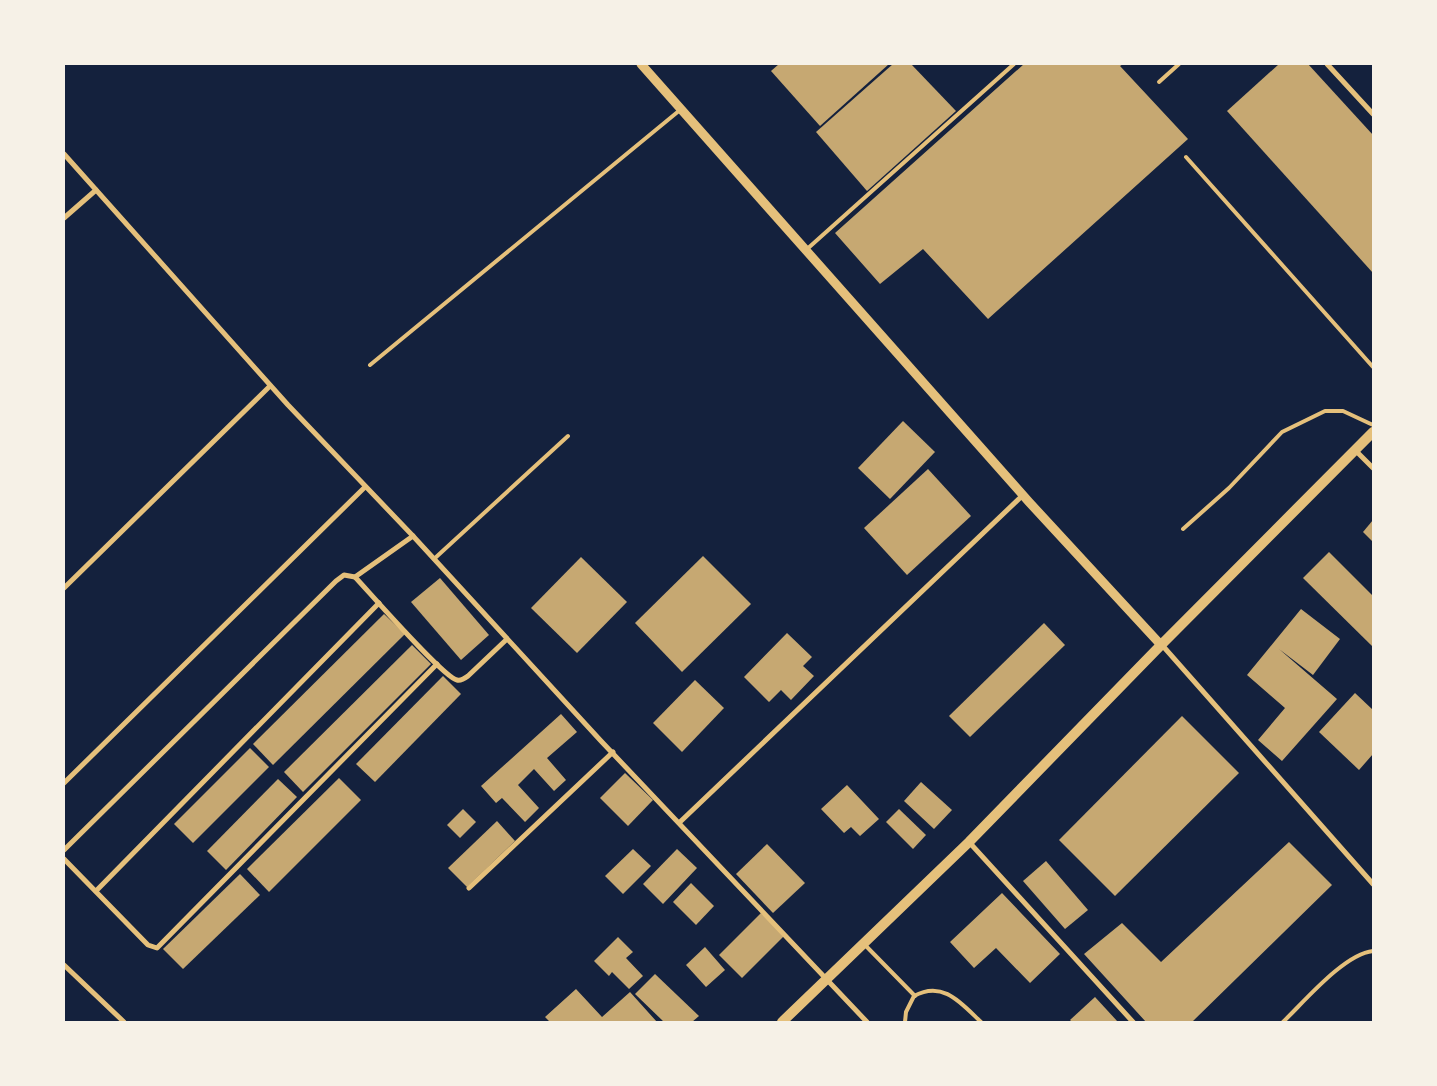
<svg xmlns="http://www.w3.org/2000/svg" width="1437" height="1086" font-family="Karla,sans-serif">
<rect width="100%" height="100%" fill="#14213d"/>
<!-- building -->
<g fill="#c6a872">
<polygon points="779,64 889,64 820,126 771,71"/>
<polygon points="893,64 911,64 956,111 867,191 816,132"/>
<polygon points="1024,64 1123,64 1120,66 1188,139 988,319 923,249 880,284 835,233"/>
<polygon points="1279,64 1308,64 1373,135 1373,273 1227,111"/>
<polygon points="903,421 935,452 890,499 858,468"/>
<polygon points="928,469 971,516 907,575 864,528"/>
<polygon points="1373,520 1373,542 1363,532"/>
<polygon points="1329,552 1373,596 1373,647 1303,578"/>
<polygon points="703,556 751,604 682,672 635,623"/>
<polygon points="581,557 627,602 577,653 531,608"/>
<polygon points="440,578 489,635 461,660 411,602"/>
<polygon points="1301,609 1340,639 1313,675 1279,649 1337,699 1282,761 1258,740 1285,708 1247,675"/>
<polygon points="384,614 405,634 273,765 253,744"/>
<polygon points="1044,623 1065,645 970,737 949,716"/>
<polygon points="787,633 812,657 803,666 814,676 791,700 781,690 769,702 744,677"/>
<polygon points="412,645 431,664 303,792 284,772"/>
<polygon points="443,676 461,694 375,782 356,764"/>
<polygon points="695,680 724,708 682,752 653,723"/>
<polygon points="1355,693 1373,710 1373,754 1359,770 1319,732"/>
<polygon points="561,714 577,732 547,758 566,780 554,791 534,769 518,785 539,808 525,822 502,798 496,803 481,786"/>
<polygon points="1182,716 1239,773 1115,896 1059,840"/>
<polygon points="250,748 269,767 193,843 174,824"/>
<polygon points="625,773 653,800 628,826 600,798"/>
<polygon points="339,778 361,800 269,892 247,869"/>
<polygon points="278,779 297,797 226,870 207,851"/>
<polygon points="921,782 952,810 934,829 904,801"/>
<polygon points="847,785 879,819 860,836 851,827 844,833 821,809"/>
<polygon points="463,809 476,822 460,838 447,825"/>
<polygon points="899,809 926,835 913,849 886,822"/>
<polygon points="497,821 515,841 467,887 448,868"/>
<polygon points="1289,842 1332,885 1192,1022 1146,1022 1084,954 1122,923 1161,962"/>
<polygon points="767,844 805,883 773,913 736,874"/>
<polygon points="633,849 651,866 623,894 605,876"/>
<polygon points="677,849 697,868 663,904 643,884"/>
<polygon points="1046,861 1088,910 1065,929 1023,881"/>
<polygon points="240,874 260,895 183,969 163,949"/>
<polygon points="691,883 714,906 696,925 673,902"/>
<polygon points="1002,893 1060,954 1030,983 996,948 974,968 950,942"/>
<polygon points="761,913 784,936 742,978 719,955"/>
<polygon points="618,937 633,952 626,958 643,976 629,989 612,972 609,976 594,961"/>
<polygon points="705,947 725,970 706,987 686,965"/>
<polygon points="655,974 699,1016 692,1022 664,1022 635,994"/>
<polygon points="576,989 602,1017 630,992 657,1022 550,1022 545,1017"/>
<polygon points="1095,997 1118,1022 1072,1022 1070,1020"/>
</g>
<g fill="none" stroke-linecap="round" stroke-linejoin="round">
<!-- service -->
<g stroke="#e5c07b" stroke-width="4">
<polyline points="1159,82 1179,64"/>
<polyline points="1186,157 1373,367"/>
<polyline points="806,250 1014,64"/>
<polyline points="370,365 680,110"/>
<polyline points="1183,529 1229,488 1282,432 1325,411 1343,411 1373,425"/>
<polyline points="434,559 568,436"/>
<polyline points="865,945 915,996"/>
<path d="M905 1022 906 1012 914 996C943 980 961 1003 981 1022"/>
<path d="M1283 1022C1304 1002 1344 954 1373 951"/>
</g>
<!-- minor -->
<g stroke="#e5c07b" stroke-width="5">
<polyline points="1327,64 1373,114"/>
<polyline points="64,154 288,405 413,536 601,741 867,1022"/>
<polyline points="64,218 96,190"/>
<polyline points="1356,451 1373,468"/>
<polyline points="355,577 413,536"/>
<polyline points="64,588 270,386"/>
<polyline points="1162,645 1373,884"/>
<polyline points="64,783 365,487"/>
<polyline points="680,822 1023,495"/>
<polyline points="969,842 1133,1022"/>
<path d="M64 850 336 581 344 575 355 577C370 593 443 677 457 680 461 681 464 679 468 676L507 639"/>
<polyline points="64,859 148,945 157,948 437,664"/>
<polyline points="469,888 613,752"/>
<polyline points="96,891 379,603"/>
<polyline points="64,965 124,1022"/>
</g>
<!-- tertiary -->
<polyline stroke="#e5c07b" stroke-width="9" points="641,64 1029,502 1161,645"/>
<!-- secondary -->
<polyline stroke="#e5c07b" stroke-width="10" points="782,1022 969,842 1161,645 1373,432"/>
</g>
<!-- border -->
<rect width="1437" height="1086" fill="none" stroke="#f6f1e7" stroke-width="130"/>
</svg>
